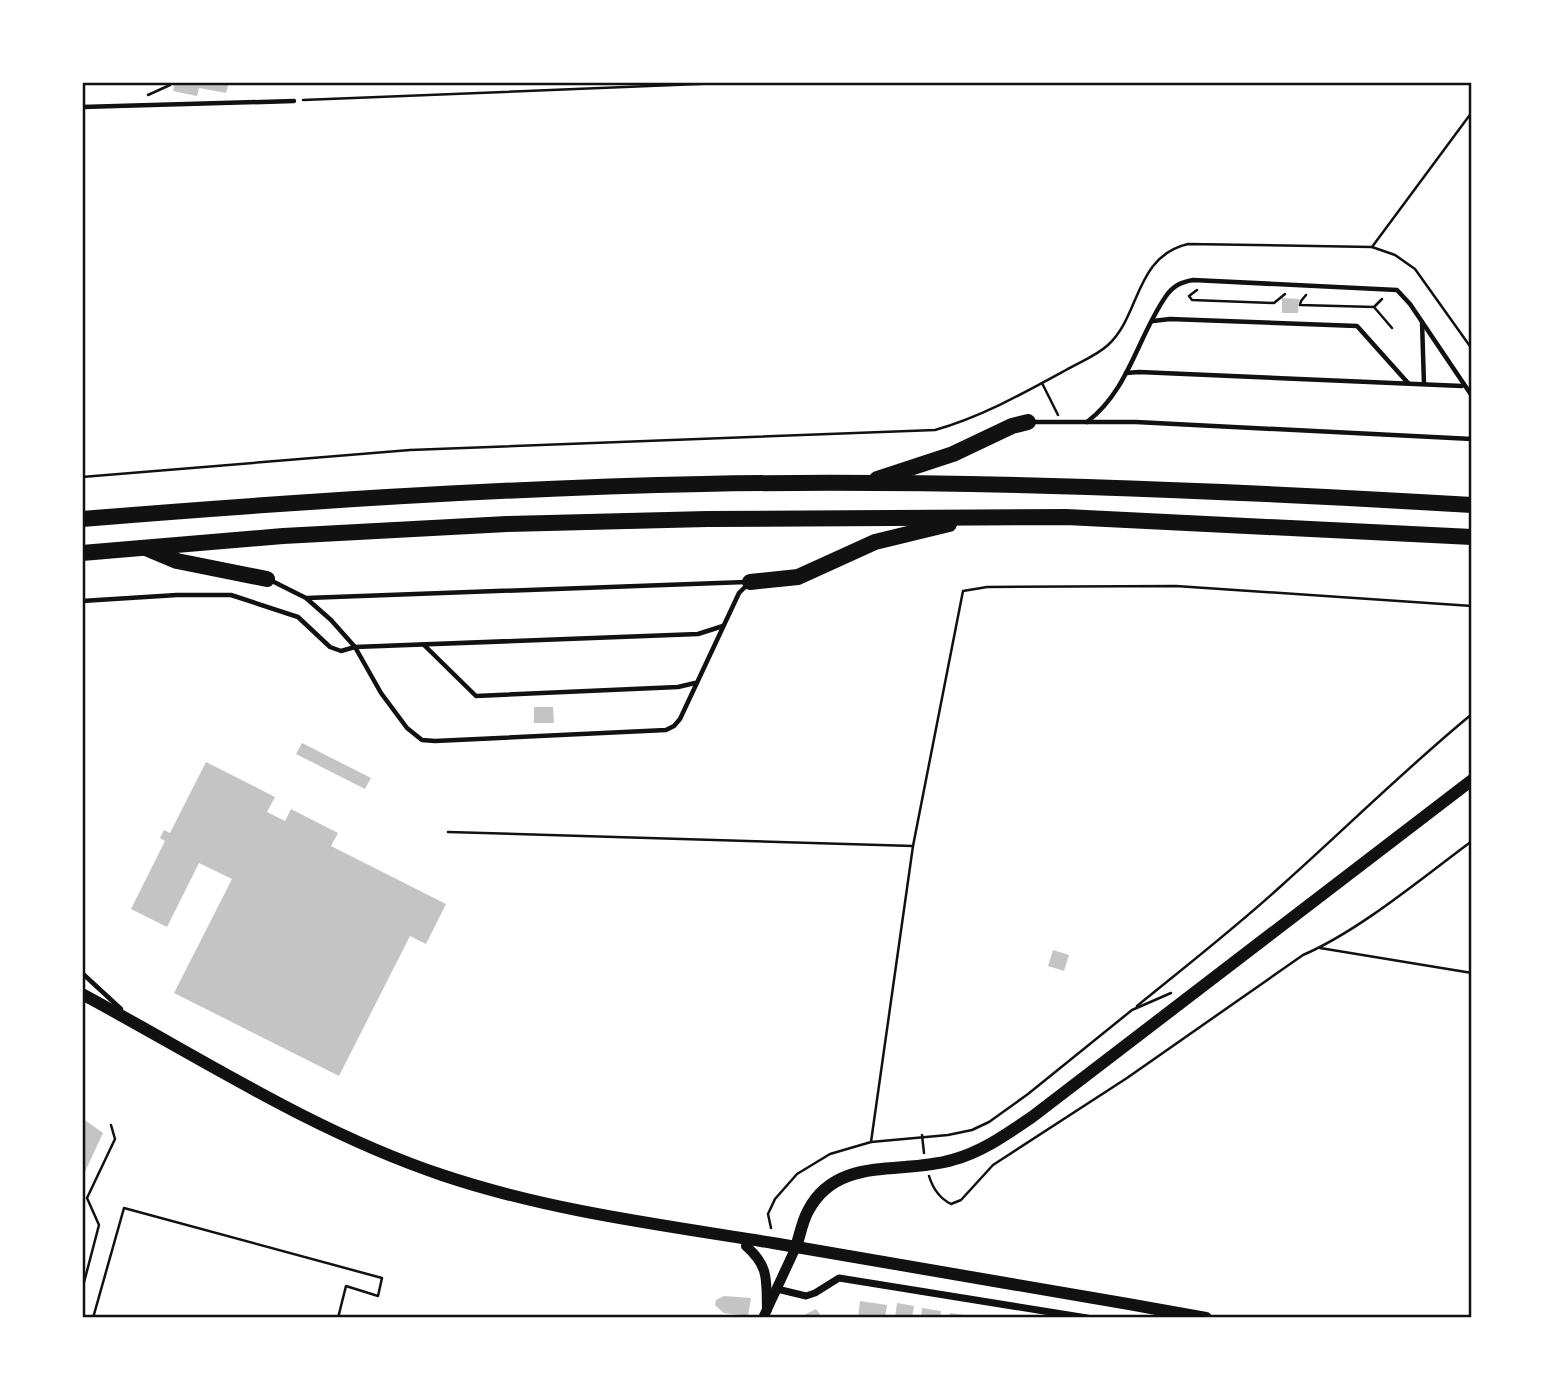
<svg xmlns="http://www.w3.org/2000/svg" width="1554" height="1400" font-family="'DM Sans',sans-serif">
<rect width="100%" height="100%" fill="#fff"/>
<!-- building -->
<g fill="#c4c4c4">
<polygon points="175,82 229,82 226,93 199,88 197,96 173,91"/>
<polygon points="1282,298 1299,299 1298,313 1282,313"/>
<polygon points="534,707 553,707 554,723 534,723"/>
<polygon points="302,743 371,778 365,789 296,754"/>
<polygon points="206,762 275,797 267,812 285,821 291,809 338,833 331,846 446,904 426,944 410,936 339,1076 174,993 232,879 199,863 167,927 131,909 165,841 160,838 164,830 170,833"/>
<polygon points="1053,950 1069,955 1064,971 1048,966"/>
<polygon points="82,1118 103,1133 82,1178"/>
<polygon points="724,1296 751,1298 748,1316 724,1313 719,1309 715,1305 716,1300"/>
<polygon points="860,1301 887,1305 885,1318 858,1318"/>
<polygon points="897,1303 914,1306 912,1318 895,1318"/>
<polygon points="922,1308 941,1311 940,1318 921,1318"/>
<polygon points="816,1309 823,1318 806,1318 804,1315"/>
<polygon points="950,1313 965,1315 965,1318 949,1318"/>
</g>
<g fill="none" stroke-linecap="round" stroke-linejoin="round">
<!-- path -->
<g stroke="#111" stroke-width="2.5">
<polyline points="148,95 170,85"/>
<polyline points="303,100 748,82"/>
<polyline points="1372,247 1472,112"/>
<polyline points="1197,290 1189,296 1192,300 1274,303 1285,294"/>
<polyline points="1306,295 1301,301 1300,305 1374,307"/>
<polyline points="1382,299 1374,307 1392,328"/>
<polyline points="1042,383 1058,415"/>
<path d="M82 477 410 450 935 430C981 417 1024 393 1066 370 1080 362 1096 356 1108 345 1141 315 1134 257 1188 244L1372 247 1395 255 1415 269 1472 349"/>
<polyline points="448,832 913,846"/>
<polyline points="1320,948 1472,973"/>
<path d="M1137 1006C1186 966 1235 928 1281 886 1345 829 1405 769 1472 714"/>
<polyline points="922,1135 924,1153"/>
<polyline points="871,1142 913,846 963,591 987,587 1176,586 1472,606"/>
<path d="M929 1176C933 1189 939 1198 951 1204L961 1200 993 1165 1127 1078 1303 955C1359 931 1422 878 1472 841"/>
<polyline points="771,1228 768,1214 775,1199 797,1174 830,1154 871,1142 948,1135 972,1130 989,1122 1028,1094 1132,1010 1171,993"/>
<polyline points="82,1290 99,1225 87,1198 115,1139 111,1125"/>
<polyline points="93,1318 124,1208 382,1278 378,1296 346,1286 338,1318"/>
</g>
<!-- service -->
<g stroke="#111" stroke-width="4.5">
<polyline points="82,107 294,101"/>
<polyline points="1153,321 1170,319 1357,326 1408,383"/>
<polyline points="1422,322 1424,384"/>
<polyline points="1126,373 1139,372 1462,386"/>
<polyline points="1032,422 1136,422 1472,439"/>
<path d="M1087 422C1129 390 1137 338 1166 296 1173 286 1181 282 1193 280L1397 290 1410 304 1472 396"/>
<polyline points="270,580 306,598 331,620 355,647 381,693 407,728 422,740 435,741 666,730 674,726 680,719 739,593 747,585"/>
<polyline points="307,598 746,582"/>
<polyline points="82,601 177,595 231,595 298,617 330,647 341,651 355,647 698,634 723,626"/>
<polyline points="424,645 476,696 678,687 695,683"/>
<polyline points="82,973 121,1009"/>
</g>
<!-- minor -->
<polyline stroke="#111" stroke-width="7" points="777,1289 806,1296 815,1293 839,1278 1087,1318"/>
<!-- tertiary -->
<g stroke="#111" stroke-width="10">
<path d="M748 1239 746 1246C770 1267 766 1281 767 1310"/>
<polyline points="763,1318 796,1247"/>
</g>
<!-- secondary -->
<g stroke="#111" stroke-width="12">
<path d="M82 994C201 1058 314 1132 442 1175 549 1211 662 1225 773 1243 918 1267 1062 1292 1206 1318"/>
<path d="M796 1247C800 1235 802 1222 808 1211 837 1155 902 1175 952 1160 982 1152 1007 1134 1032 1117L1472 780"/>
</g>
<!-- motorway -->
<g stroke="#111" stroke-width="16">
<polyline points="877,479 953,454 1012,426 1028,422"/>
<path d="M82 519C289 502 496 488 703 484 959 479 1216 490 1472 505"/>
<polyline points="146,548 177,561 267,579"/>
<polyline points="82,553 283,536 507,524 707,519 1066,517 1472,537"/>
<polyline points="750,582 798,577 875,542 949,524"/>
</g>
</g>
<!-- border -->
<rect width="1554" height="1400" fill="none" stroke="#ffffff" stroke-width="168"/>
<rect x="84" y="84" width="1386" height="1232" fill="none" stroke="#111" stroke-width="2.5"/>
</svg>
